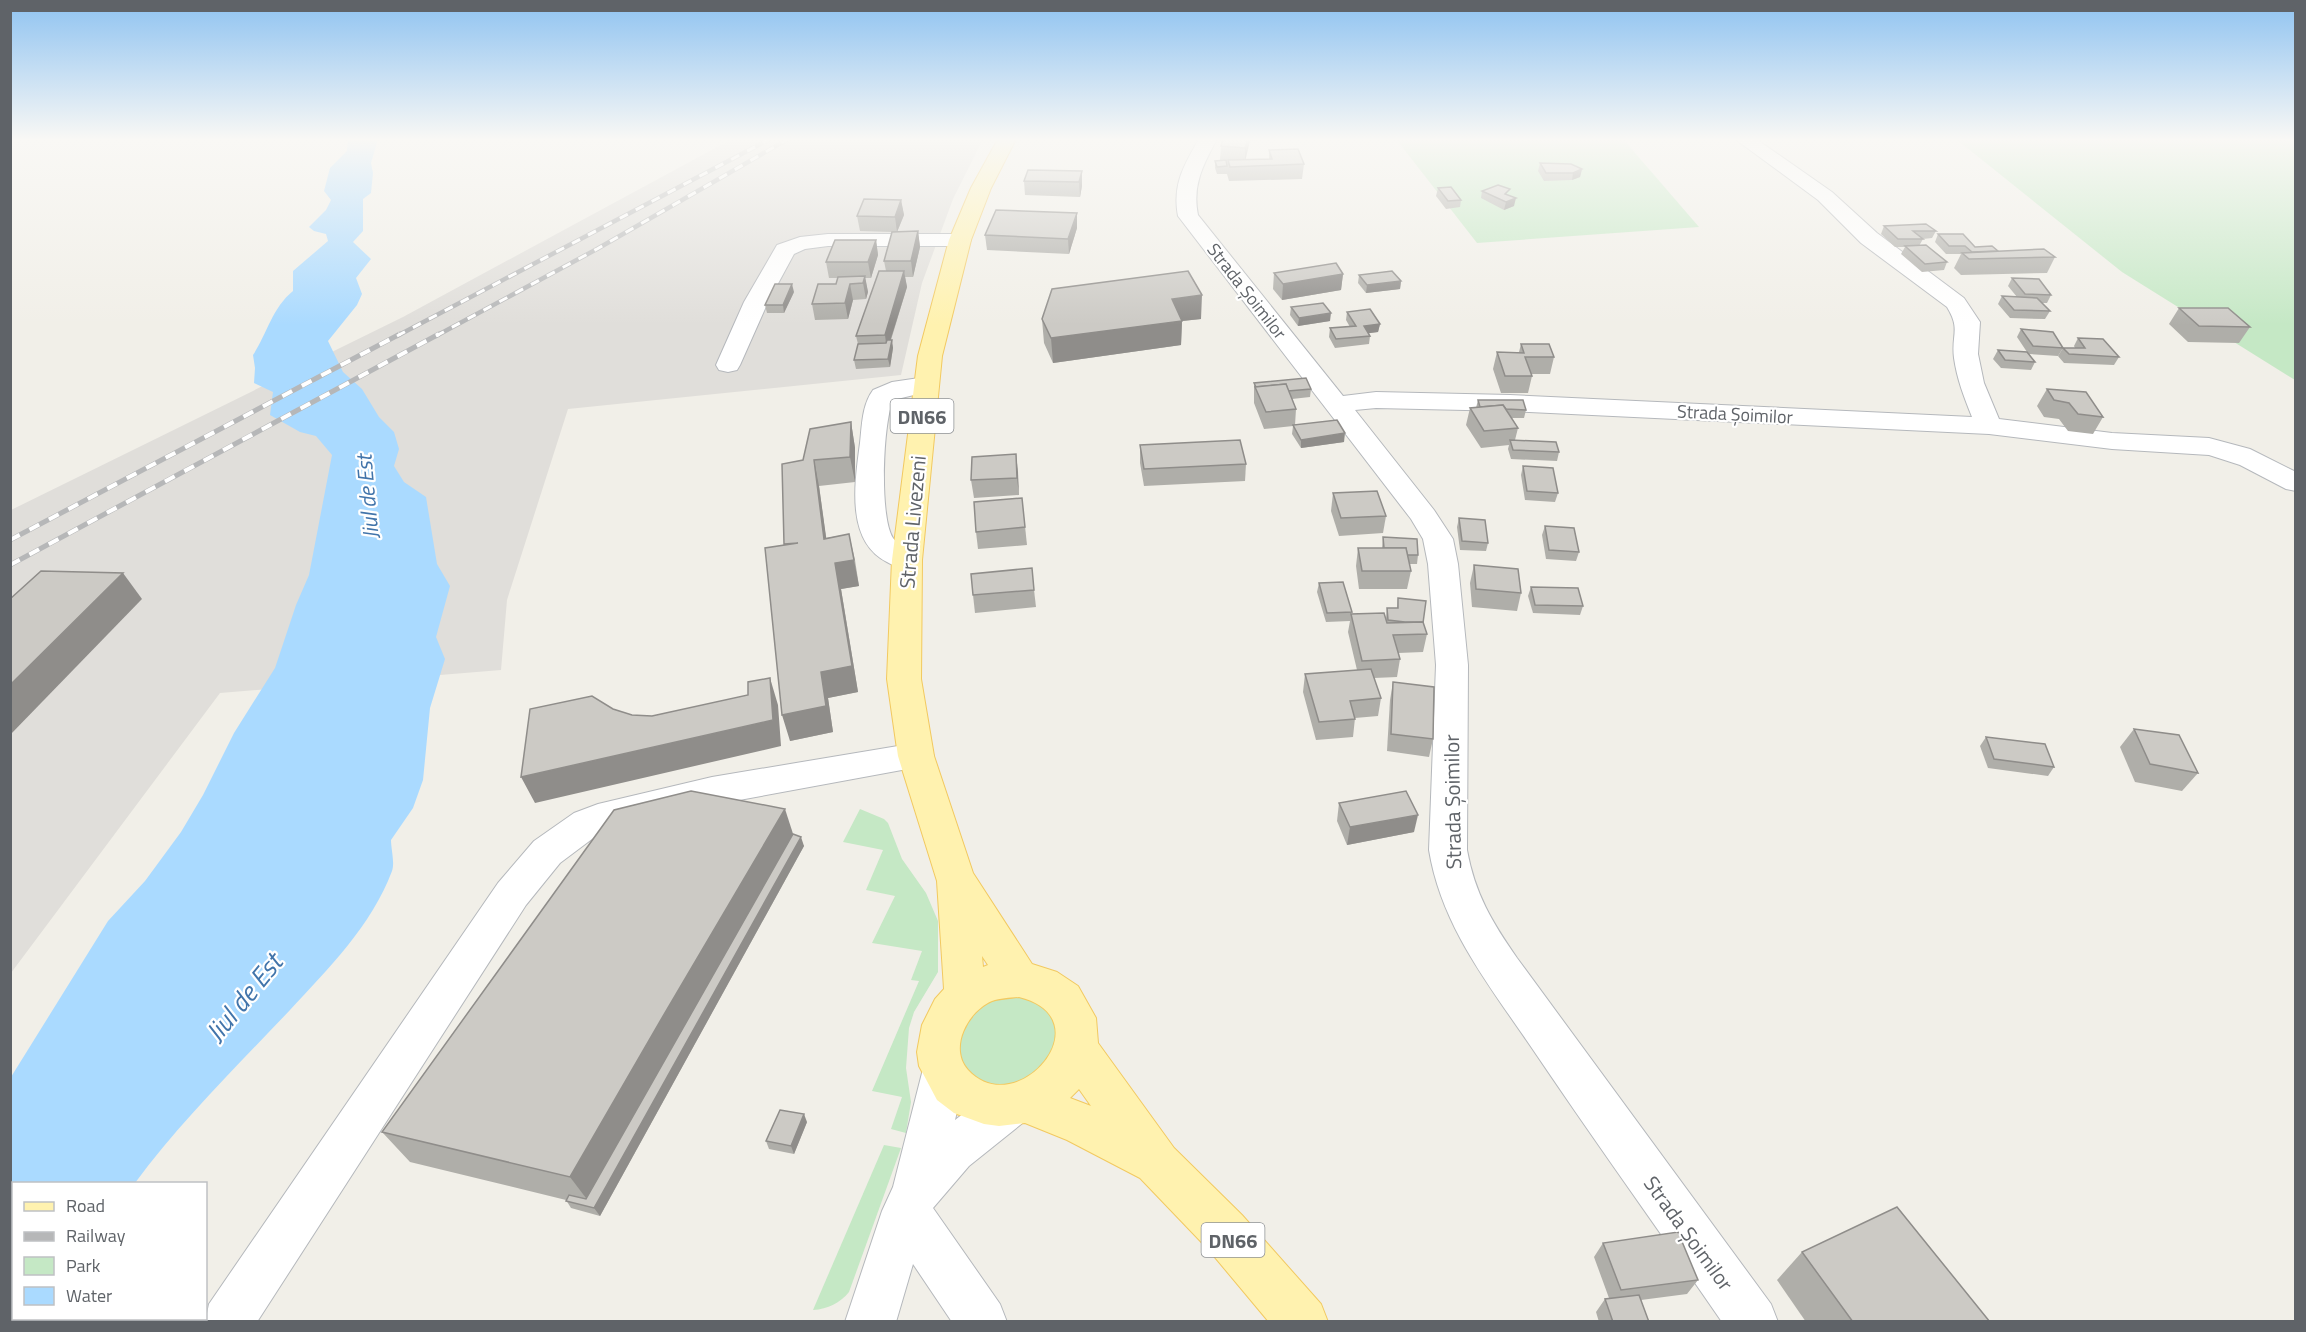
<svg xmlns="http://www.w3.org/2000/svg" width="2306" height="1332" font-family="'Titillium Web',sans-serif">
<rect width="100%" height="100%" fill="#f1efe8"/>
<!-- industrial -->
<polygon fill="#e0deda" points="732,139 983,139 953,199 922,283 901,375 568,409 507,600 501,670 220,693 11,973 11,510 403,317"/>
<!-- green -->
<g fill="#c5e8c5">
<polygon points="1396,139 1623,139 1699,227 1477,243"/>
<polygon points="1956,139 2295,139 2295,380 2122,272"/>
<polygon points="860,809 884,819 888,823 902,859 926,893 938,921 938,972 914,1012 909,1028 906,1068 911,1102 906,1133 891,1129 902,1097 872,1091 919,981 911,980 922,951 872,943 895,896 866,890 883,850 843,842"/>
<polygon points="1009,990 1058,1013 1062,1051 1026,1088 969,1083 953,1032 965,1011"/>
<path d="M884 1145 901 1148 849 1292C840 1303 828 1309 813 1310Z"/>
</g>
<!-- water -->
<path fill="#aadaff" d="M348 139H378L371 163 373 173 371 193 363 199V231L353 242 371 259 356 278 362 294 357 305 328 341 343 372 362 389 379 417 394 432 399 449 394 466 404 482 426 497 437 564 450 586 436 637 445 659 430 708 423 780 413 808 391 840C391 849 395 863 392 871 372 925 328 969 290 1010 237 1066 181 1121 135 1183L14 1184V1318L40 1319 38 1321H11V1077L108 921 145 881 181 832 203 795 234 733 275 668 296 605 309 575 332 455 316 436 300 432 270 415 273 392 254 383 255 368 253 355C267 334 272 308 293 291V271L328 241 326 234 314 231 309 227 326 210 331 200 324 191 330 168 347 151Z"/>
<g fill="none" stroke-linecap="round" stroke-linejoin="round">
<defs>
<g id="minor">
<path d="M1199 139H1217C1203 165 1192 185 1198 215L1343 396 1376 392 1510 395 1972 417C1964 397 1957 379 1954 358 1951 334 1961 330 1947 307L1861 243 1818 200 1735 139H1756L1832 192 1877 233 1964 298 1980 322 1978 354 1984 383 1999 419 2112 433 2209 438 2250 449 2296 472V491L2286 489 2240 465 2209 455 2112 449 1989 434 1510 411 1376 408 1355 410 1434 510 1453 539 1458 564 1468 665 1467 850C1475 894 1492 922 1517 958L1771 1304 1778 1322H1722C1661 1233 1598 1146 1538 1057 1494 991 1442 930 1429 850L1436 665 1428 564 1423 539 1411 519 1178 216C1172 185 1184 165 1199 139Z"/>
<polygon points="828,234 960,234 968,235 971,240 968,245 960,246 828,246 805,249 794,254 768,302 740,365 737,370 728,372 719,370 716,365 744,302 777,245 800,237"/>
<path d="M926 377 935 380 939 385 935 390 893 400C883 422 879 517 893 538 900 549 915 549 922 560L918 567C905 570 898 568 887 562 845 541 855 481 860 443 862 425 862 405 873 390L892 382Z"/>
<polygon points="916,743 929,747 934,756 929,765 712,805 616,827 600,833 560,863 526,905 257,1322 202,1322 206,1318 209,1304 498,883 534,841 574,813 598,804 712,777"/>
<polygon points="944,1053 960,1059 966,1073 955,1120 993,1091 1009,1085 1025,1091 1031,1106 1025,1121 969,1166 933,1208 1000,1304 1007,1322 952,1322 913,1264 896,1322 845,1322 882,1211 893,1187 922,1073 928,1059"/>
</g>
<path id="major" d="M998 139H1016L991 188 971 240 942 356 922 560 921 679 934 756 973 873 1032 964 1057 972 1078 986 1096 1018 1098 1043 1174 1148 1242 1215 1321 1304 1328 1322H1269L1208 1249 1140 1178 1067 1140 1025 1123 999 1126 984 1124 954 1113 937 1100 919 1066 917 1052 922 1025 935 999 944 989 937 881 898 756 887 679 892 560 918 356 949 240 971 188ZM982 956 988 965 983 967ZM1019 997C1106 1019 1017 1123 968 1070 948 1048 968 1011 992 1001 1000 998 1010 998 1019 997ZM1079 1089 1091 1106 1070 1098Z"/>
</defs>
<!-- minor casing -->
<use href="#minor" stroke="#b5b8bc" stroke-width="2"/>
<!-- major casing -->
<use href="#major" stroke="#f2c960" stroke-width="2"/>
<!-- minor -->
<use href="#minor" fill="#fff" fill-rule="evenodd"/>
<!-- major -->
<use href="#major" fill="#fff2af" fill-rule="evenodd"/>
<defs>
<g id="rail-far1">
<polyline points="397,336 770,139"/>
<polyline points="436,336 597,249 788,139"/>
</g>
<g id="rail">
<polyline points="10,540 400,334"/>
<polyline points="10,565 439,334"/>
</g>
</defs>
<!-- rail-far1 casing -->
<use href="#rail-far1" stroke="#b6b7b8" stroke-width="4.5"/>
<!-- rail casing -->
<use href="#rail" stroke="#b6b7b8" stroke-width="5"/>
<!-- rail-far1 -->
<use href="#rail-far1" stroke="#fff" stroke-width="3" stroke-dasharray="9" stroke-linecap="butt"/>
<!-- rail -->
<use href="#rail" stroke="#fff" stroke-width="4" stroke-dasharray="11" stroke-linecap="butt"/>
</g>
<!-- wall -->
<g fill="#afaea9">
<polygon points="1223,139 1257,139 1257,141 1250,141 1245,159 1269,159 1269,150 1304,164 1302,179 1229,181 1227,174 1217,174 1215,168 1215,161 1220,160 1221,146"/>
<polygon points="1540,163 1582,169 1580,177 1572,180 1544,181 1538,171"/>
<polygon points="1082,171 1082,186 1080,197 1025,195 1024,181"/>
<polygon points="1438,188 1461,200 1460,207 1446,209 1436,196"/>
<polygon points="1482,191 1514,206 1504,210 1481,198"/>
<polygon points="901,200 904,215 897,232 918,231 920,247 913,277 905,277 907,287 891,340 893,348 890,367 856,369 854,360 858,344 856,336 886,271 884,261 892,232 860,231 857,216"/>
<polygon points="1884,226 1936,231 1932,238 1923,239 1919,246 1947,262 1944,270 1922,272 1901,254 1905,247 1895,247 1881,234"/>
<polygon points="1077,228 1069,254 987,250 985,235"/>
<polygon points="1938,234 1975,247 1998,251 2055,257 2047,273 1961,275 1954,268 1961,254 1946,254 1935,242"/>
<polygon points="876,240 878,255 871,278 865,278 868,292 866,299 853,300 848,319 815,320 812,304 836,284 838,278 829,278 826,262"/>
<polygon points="1274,273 1343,274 1341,290 1282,300 1273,289"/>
<polygon points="1359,275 1401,281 1400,289 1366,293 1358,283"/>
<polygon points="2012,278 2051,295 2047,303 2042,303 2050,311 2045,319 2010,318 1998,304 2002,296 2017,297 2008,286"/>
<polygon points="794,292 784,313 767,313 765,305"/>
<polygon points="1291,307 1330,321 1298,326 1290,315"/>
<polygon points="2179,308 2250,327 2239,343 2188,342 2169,324"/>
<polygon points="1347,312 1380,324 1378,332 1368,333 1370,336 1369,344 1335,348 1329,337 1330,328 1350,327 1346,320"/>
<polygon points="1042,319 1201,319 1182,321 1181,345 1053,363 1044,343"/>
<polygon points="2021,329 2063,348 2058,356 2029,354 2035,362 2031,370 2001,368 1993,359 1998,350 2027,352 2017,337"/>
<polygon points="2078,338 2119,357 2114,365 2064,363 2058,356 2063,348 2075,348 2074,346"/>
<polygon points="1521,344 1554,357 1550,374 1531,374 1532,376 1528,393 1501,393 1493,369 1497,352 1519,352"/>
<polygon points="1254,383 1311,389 1310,397 1292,399 1296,409 1295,425 1344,442 1301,448 1292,434 1293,426 1264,429 1254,403"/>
<polygon points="2047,389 2103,417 2093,434 2068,431 2059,419 2044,417 2037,406"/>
<polygon points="1478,400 1526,410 1524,418 1512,418 1518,428 1515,440 1559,452 1557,461 1511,459 1508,449 1509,445 1481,448 1466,425 1470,408 1476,408"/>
<polygon points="851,422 855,448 855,482 819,486 826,538 849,534 855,560 859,586 841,589 858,692 828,698 833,732 790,741 784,544 803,460"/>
<polygon points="1140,445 1246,464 1245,481 1144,486 1140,463"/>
<polygon points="1016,454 1019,495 974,498 971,480"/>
<polygon points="1523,466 1558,493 1555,502 1525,500 1521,475"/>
<polygon points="1333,493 1386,516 1383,533 1339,536 1331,511"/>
<polygon points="1022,498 1027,545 978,549 976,532"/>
<polygon points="1459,518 1488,543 1486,551 1460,550 1457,527"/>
<polygon points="1545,526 1579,552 1576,561 1546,559 1542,535"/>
<polygon points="1383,537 1418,555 1417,564 1409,564 1411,571 1407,589 1359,589 1356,566 1358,548 1382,548"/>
<polygon points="1474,565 1521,593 1517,611 1472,607 1470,583"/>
<polygon points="1319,583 1352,612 1351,614 1386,618 1387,608 1397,608 1398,598 1423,623 1427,634 1423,652 1398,653 1400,659 1397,677 1374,678 1381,698 1378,716 1355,718 1353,737 1316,740 1303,692 1305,674 1357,670 1348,632 1350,621 1326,622 1317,592"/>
<polygon points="1531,587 1583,606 1580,615 1533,613 1528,596"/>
<polygon points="1034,590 1036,607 975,613 973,595"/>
<polygon points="1393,682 1433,739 1429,757 1387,751 1390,700"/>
<polygon points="2134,729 2198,773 2182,791 2135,782 2120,747"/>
<polygon points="1986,737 2054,767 2048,776 1988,768 1980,746"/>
<polygon points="1339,803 1414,832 1347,845 1337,821"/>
<polygon points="793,834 804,846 600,1216 571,1208 566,1200 410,1162 382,1132"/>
<polygon points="807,1122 794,1154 769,1149 766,1141"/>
<polygon points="1603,1243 1698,1280 1687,1294 1641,1300 1649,1322 1599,1322 1596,1312 1605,1299 1609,1298 1594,1257"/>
<polygon points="1802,1252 1990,1322 1806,1322 1777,1280"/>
</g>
<!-- shaded-wall -->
<g fill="#8f8d8a">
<polygon points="1248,139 1250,139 1249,145 1245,162 1245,148"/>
<polygon points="1582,169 1580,177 1572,180 1573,173"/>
<polygon points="1082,171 1082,186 1080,197 1079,182"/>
<polygon points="1516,198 1514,206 1504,210 1506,202"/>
<polygon points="901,200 904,215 897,232 895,217"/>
<polygon points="1077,213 1077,228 1069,254 1068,239"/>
<polygon points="918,231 920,247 913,277 911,261"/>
<polygon points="876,240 878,255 871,278 868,262"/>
<polygon points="904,271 907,287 887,351 885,335"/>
<polygon points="1343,274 1341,290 1282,300 1283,284"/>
<polygon points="865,276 868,292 866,299 863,283"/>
<polygon points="1401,281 1400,289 1366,293 1367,285"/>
<polygon points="792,284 794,292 784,313 783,305"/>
<polygon points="850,284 853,300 848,319 845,303"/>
<polygon points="1202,295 1201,319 1182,321 1181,345 1053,363 1051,338 1172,299"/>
<polygon points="1331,313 1330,321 1298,326 1299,318"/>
<polygon points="1380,324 1378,332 1363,334 1364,326"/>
<polygon points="892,340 893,348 890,367 888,359"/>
<polygon points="851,422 855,448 855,482 850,457"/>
<polygon points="1345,433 1344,442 1301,448 1301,440"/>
<polygon points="1016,454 1018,472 1019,495 1017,478"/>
<polygon points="814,460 819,486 830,565 824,539"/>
<polygon points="849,534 859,586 841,589 858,692 828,698 833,732 790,741 782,715 821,672 835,563"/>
<polygon points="123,573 142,599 10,735 10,685"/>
<polygon points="770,678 778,705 781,746 535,803 521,777 773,720"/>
<polygon points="785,809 796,843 592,1206 570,1177 662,1018"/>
<polygon points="1418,815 1414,832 1347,845 1350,827"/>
<polygon points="801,837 804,846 600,1216 594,1208"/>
<polygon points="804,1114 807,1122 794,1154 791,1146"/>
</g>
<!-- building -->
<g fill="#cccac5" stroke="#8f8d8a" stroke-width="1.5">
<polygon points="1223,139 1248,139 1245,148 1221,146"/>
<polygon points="1298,149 1304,164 1230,167 1228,160 1272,159 1269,150"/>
<polygon points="1226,160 1227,166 1217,167 1215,161"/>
<polygon points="1540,163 1571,164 1582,169 1573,173 1546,173"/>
<polygon points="1028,170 1082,171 1079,182 1024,181"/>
<polygon points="1498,185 1510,189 1505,194 1516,198 1506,202 1482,191"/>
<polygon points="1451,187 1461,200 1448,201 1438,188"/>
<polygon points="864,199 901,200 895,217 857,216"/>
<polygon points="996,210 1077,213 1068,239 985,235"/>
<polygon points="1926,224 1936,231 1913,231 1923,239 1898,239 1884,226"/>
<polygon points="918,231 911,261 884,261 892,232"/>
<polygon points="1938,234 1963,234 1975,247 1992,246 1998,251 1972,252 1965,246 1949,246"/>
<polygon points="835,240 876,240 868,262 826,262"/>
<polygon points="1926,245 1947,262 1925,264 1905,246"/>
<polygon points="2044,249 2055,257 1969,259 1962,253"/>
<polygon points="1336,263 1343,274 1283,284 1274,273"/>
<polygon points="879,271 904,271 885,335 856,336"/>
<polygon points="1188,271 1202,295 1172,299 1182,321 1051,338 1042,319 1052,289"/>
<polygon points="1392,271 1401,281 1367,285 1359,275"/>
<polygon points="865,276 863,283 850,284 845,303 812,304 818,284 836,284 838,277"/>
<polygon points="2012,278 2039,279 2051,295 2025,294"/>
<polygon points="775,284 792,284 783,305 765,305"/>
<polygon points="2002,296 2037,298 2050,311 2014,310"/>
<polygon points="1323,303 1331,313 1299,318 1291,307"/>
<polygon points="2179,308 2228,308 2250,327 2199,326"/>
<polygon points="1370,309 1380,324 1364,326 1370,336 1336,339 1330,328 1356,326 1347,312"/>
<polygon points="2021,329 2053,332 2063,348 2033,346"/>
<polygon points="2078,338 2103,339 2119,357 2069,354 2063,348 2085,348"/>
<polygon points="887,340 892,340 888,359 854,360 858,344 886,343"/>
<polygon points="1521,344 1549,344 1554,357 1525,357 1532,376 1505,376 1497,352 1524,353"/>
<polygon points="1998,350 2027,352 2035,362 2005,360"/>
<polygon points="1306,378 1311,389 1288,391 1286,384 1256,387 1254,383"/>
<polygon points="1286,384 1296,409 1266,412 1255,387"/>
<polygon points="2047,389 2086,392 2103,417 2078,414 2069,403 2054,400"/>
<polygon points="1478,400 1523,400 1526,410 1506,409 1503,405 1480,407"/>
<polygon points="1503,405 1518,428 1484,431 1470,408"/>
<polygon points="1337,420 1345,433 1301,440 1293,425"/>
<polygon points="851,422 850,457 814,460 824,539 849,534 854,560 835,563 852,666 821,672 826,706 782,715 765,548 798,543 784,544 782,464 803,460 810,429"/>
<polygon points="1240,440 1246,464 1144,469 1140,445"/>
<polygon points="1510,440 1556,442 1559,452 1513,450"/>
<polygon points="1016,454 1017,478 971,480 972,457"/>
<polygon points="1523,466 1553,468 1558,493 1527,491"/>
<polygon points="1377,491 1386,516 1341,518 1333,493"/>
<polygon points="1022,498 1025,527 976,532 974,502"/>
<polygon points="1459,518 1485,520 1488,543 1462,541"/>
<polygon points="1545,526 1574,528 1579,552 1549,550"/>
<polygon points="1383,537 1417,539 1418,555 1407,555 1406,548 1384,548"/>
<polygon points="1358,548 1406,548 1411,571 1362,571"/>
<polygon points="1474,565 1518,569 1521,593 1476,589"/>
<polygon points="1032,568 1034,590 973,595 971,574"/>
<polygon points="41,571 123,573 10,685 10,599"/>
<polygon points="1343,582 1352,612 1327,613 1319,583"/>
<polygon points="1531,587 1578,588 1583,606 1535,605"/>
<polygon points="1398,598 1426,601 1423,623 1423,622 1405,622 1388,620 1387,608 1398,608"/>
<polygon points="1384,613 1387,623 1423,622 1427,634 1393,635 1400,659 1362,661 1351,614"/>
<polygon points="1371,669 1381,698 1350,701 1355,719 1319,722 1305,674"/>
<polygon points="770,678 773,720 521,777 530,709 592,696 613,709 632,715 652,716 748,695 748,682"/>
<polygon points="1393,682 1434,687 1433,739 1391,734"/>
<polygon points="2134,729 2179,735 2198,773 2150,764"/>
<polygon points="1986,737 2045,744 2054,767 1994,759"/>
<polygon points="691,791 785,809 662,1018 570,1177 382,1132 614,810"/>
<polygon points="1406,791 1418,815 1350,827 1339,803"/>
<polygon points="793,834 801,837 594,1208 566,1201 569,1195 586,1199"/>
<polygon points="780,1110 804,1114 791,1146 766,1141"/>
<polygon points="1897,1207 1990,1322 1853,1322 1802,1252"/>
<polygon points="1678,1232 1698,1280 1621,1290 1603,1243"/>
<polygon points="1639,1295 1649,1322 1613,1322 1605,1299"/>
</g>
<!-- sky -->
<linearGradient id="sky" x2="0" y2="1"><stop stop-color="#8fc3f1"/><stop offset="0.43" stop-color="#f9f8f5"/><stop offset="1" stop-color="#f9f8f5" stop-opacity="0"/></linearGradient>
<rect width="2306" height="325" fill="url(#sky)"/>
<g text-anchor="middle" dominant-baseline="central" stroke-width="4.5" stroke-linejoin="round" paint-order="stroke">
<!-- far-street labels -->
<g font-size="18" fill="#5f6368" stroke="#fff">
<text transform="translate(1247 291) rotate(52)">Strada Șoimilor</text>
<text transform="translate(1735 414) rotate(3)">Strada Șoimilor</text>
</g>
<!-- shield labels -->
<g fill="#fff" stroke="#8f9295" stroke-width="1.5">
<rect x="890.5" y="399" width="63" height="34" rx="4.5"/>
<rect x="1201.5" y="1223" width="63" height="34" rx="4.5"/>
</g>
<g font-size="20" font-weight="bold" fill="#5f6368">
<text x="922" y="416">DN66</text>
<text x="1233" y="1240">DN66</text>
</g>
<!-- street labels -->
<g font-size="21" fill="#5f6368" stroke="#fff">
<text transform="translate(912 522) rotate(-85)">Strada Livezeni</text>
<text transform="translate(1452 802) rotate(-91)">Strada Șoimilor</text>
<text transform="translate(1689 1233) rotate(54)">Strada Șoimilor</text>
</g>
<!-- water labels -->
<g font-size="22" font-style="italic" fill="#4174aa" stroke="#fff">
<text transform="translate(367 497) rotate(-95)">Jiul de Est</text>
</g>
<!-- near-water labels -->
<g font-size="27" font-style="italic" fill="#4174aa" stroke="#fff">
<text transform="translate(243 997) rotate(-51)">Jiul de Est</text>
</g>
</g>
<!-- border -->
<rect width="2306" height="1332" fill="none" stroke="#5f6368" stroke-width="24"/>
<!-- legend -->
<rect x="12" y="1182" width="195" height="138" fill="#ffffff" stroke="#bfc1c3" stroke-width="1.5"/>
<rect x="24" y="1202" width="30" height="9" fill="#fff2af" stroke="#bfc1c3" stroke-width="1.5"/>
<text x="66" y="1212" font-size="18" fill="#5f6368">Road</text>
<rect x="24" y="1232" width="30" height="9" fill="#b6b7b8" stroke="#bfc1c3" stroke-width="1.5"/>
<text x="66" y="1242" font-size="18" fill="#5f6368">Railway</text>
<rect x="24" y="1257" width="30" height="18" fill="#c5e8c5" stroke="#bfc1c3" stroke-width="1.5"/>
<text x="66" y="1272" font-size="18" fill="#5f6368">Park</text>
<rect x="24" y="1287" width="30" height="18" fill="#aadaff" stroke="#bfc1c3" stroke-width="1.5"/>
<text x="66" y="1302" font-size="18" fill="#5f6368">Water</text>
</svg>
